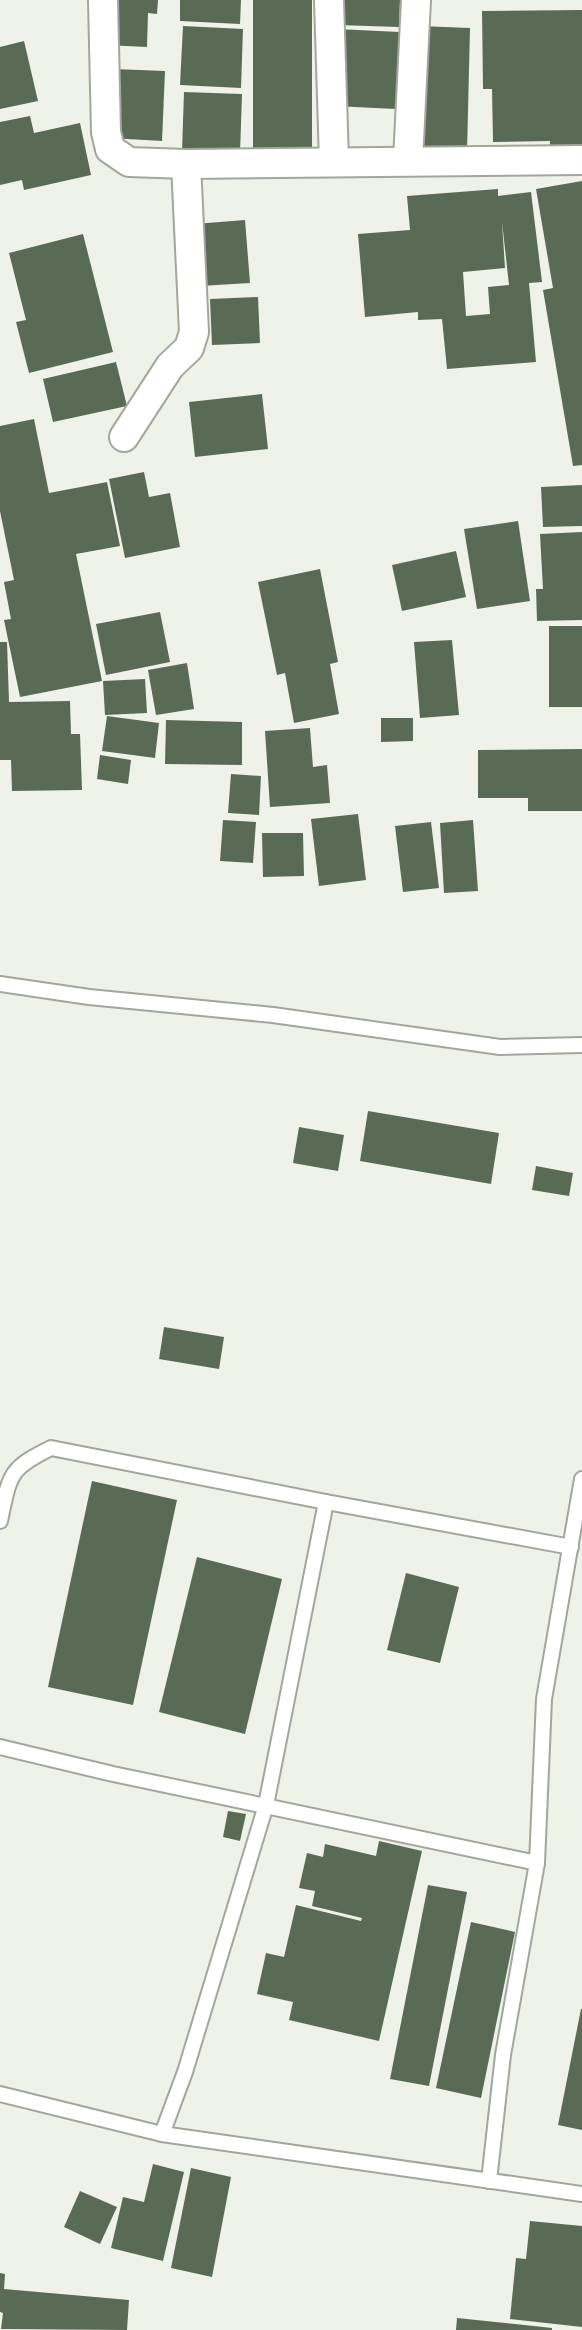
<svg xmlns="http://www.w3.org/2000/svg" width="582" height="2330" font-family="'Noto Serif',serif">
<rect width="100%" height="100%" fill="#eff2e8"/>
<!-- building -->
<g fill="#596b55" fill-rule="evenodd">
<polygon points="107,0 158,0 157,14 148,13 147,47 105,45"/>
<polygon points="180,0 241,0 240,24 180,21"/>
<polygon points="253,0 312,0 312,157 253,156"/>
<polygon points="339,0 400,0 399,27 338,25"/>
<polygon points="582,10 582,147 550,147 550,141 493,142 492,89 483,89 482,11"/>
<polygon points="183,26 243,29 241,88 180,85"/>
<polygon points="420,26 470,28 467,153 417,152"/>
<polygon points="337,29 399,32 396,109 334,106"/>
<polygon points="24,41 38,101 0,109 0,47"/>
<polygon points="113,69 165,71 162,141 110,138"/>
<polygon points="184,92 242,94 240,153 182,151"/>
<polygon points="30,116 34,133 80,123 91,175 24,190 22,180 0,185 0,122"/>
<polygon points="582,181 582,465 573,466 543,290 553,288 536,189"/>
<path d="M498 189V196L531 192 542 282 529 283 536 362 447 369 442 319 418 320V312L365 317 358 234 410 230 407 196ZM502 222 509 285 488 287 490 314 466 316 463 272 505 268Z"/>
<polygon points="245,220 250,283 200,286 195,224"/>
<polygon points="83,234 113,352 29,373 16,322 26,320 9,253"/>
<polygon points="258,297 260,343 212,345 210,299"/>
<polygon points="116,362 127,406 53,422 43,379"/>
<polygon points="262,394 268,449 195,457 189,402"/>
<polygon points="34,419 49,493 107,482 120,546 76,554 102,681 20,697 4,620 11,619 4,582 14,580 0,511 0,426"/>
<polygon points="144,472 149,497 170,493 180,547 125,558 109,479"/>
<polygon points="582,485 582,526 543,527 541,487"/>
<polygon points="518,521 530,601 477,609 464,529"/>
<polygon points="582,532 582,620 537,621 536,589 543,589 540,534"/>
<polygon points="456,551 466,597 402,611 392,565"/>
<polygon points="320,569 338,662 330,664 339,714 294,723 285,673 277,675 258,582"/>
<polygon points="160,612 170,662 106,675 96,624"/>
<rect x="549" y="626" width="33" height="81"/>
<polygon points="452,640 459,715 420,718 414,642"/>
<polygon points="0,642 7,642 9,702 70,701 71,734 80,734 82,790 12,791 11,760 0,760"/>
<polygon points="187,663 194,709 156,715 148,670"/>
<polygon points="145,679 147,713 105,715 103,681"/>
<polygon points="107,716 159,723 155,758 102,751"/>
<polygon points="381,718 413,718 413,741 381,742"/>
<polygon points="166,720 242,722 242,765 165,764"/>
<polygon points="310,728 313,767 327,765 330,803 270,807 265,731"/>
<polygon points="582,749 582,811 528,811 528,798 478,798 478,750"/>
<polygon points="100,755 131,760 128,784 97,779"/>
<polygon points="231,774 261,776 259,815 228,813"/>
<polygon points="358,814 366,880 319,886 311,819"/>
<polygon points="223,820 256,822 253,863 220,861"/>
<polygon points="473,820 478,891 444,893 440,823"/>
<polygon points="431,822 439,888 403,892 395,826"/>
<polygon points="262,833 303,833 304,876 263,877"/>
<polygon points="368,1111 499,1133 491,1184 360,1161"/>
<polygon points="299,1127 344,1135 338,1171 293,1163"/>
<polygon points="536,1166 573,1173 569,1196 532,1190"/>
<polygon points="164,1327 224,1337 219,1369 159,1359"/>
<polygon points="92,1481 177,1500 133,1705 48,1687"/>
<polygon points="197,1557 282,1579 245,1734 159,1712"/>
<polygon points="406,1573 459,1587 440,1663 387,1650"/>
<polygon points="228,1811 246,1814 240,1841 223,1837"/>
<polygon points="379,1841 422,1851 379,2041 289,2020 293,2002 257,1994 266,1953 284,1957 296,1905 361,1921 362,1918 312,1906 315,1891 299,1888 307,1853 323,1857 325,1844 376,1856"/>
<polygon points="428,1885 467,1892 429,2086 390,2079"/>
<polygon points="471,1922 515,1932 481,2098 436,2088"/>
<polygon points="581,2009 582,2009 582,2130 558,2125"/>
<polygon points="153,2164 184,2172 163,2261 111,2248 123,2197 144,2202"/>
<polygon points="191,2168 231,2177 212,2277 171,2268"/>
<polygon points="80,2191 117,2207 100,2244 64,2227"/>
<polygon points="530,2221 582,2226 582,2327 510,2319 516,2258 526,2259"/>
<polygon points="0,2273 5,2274 4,2289 129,2300 127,2330 1,2329 3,2313 0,2312"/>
<polygon points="457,2318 552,2328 552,2330 456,2330"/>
</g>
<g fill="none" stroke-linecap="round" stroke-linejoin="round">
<defs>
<g id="service">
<polyline points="0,984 89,997 273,1015 500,1047 582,1045"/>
<path d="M0 1521C10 1475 8 1469 51 1448L326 1502 571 1547"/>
<polyline points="0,1747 113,1774 537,1863"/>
<polyline points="0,2094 162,2134 582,2194"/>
<polyline points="162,2134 185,2072 266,1805 326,1502"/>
<polyline points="489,2181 503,2055 537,1863 544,1699 582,1479"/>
</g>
<g id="minor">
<polyline points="103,0 106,132 110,149 129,162 186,164 582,160"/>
<polyline points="329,0 334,162"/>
<polyline points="408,161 416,0"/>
<polyline points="124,437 170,366 189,348 194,332 186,164"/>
</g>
</defs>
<!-- service casing -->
<use href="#service" stroke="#a3a69c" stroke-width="18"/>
<!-- minor casing -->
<use href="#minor" stroke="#a3a69c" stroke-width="32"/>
<!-- service -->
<use href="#service" stroke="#fff" stroke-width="14"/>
<!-- minor -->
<use href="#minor" stroke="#fff" stroke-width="28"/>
</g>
</svg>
